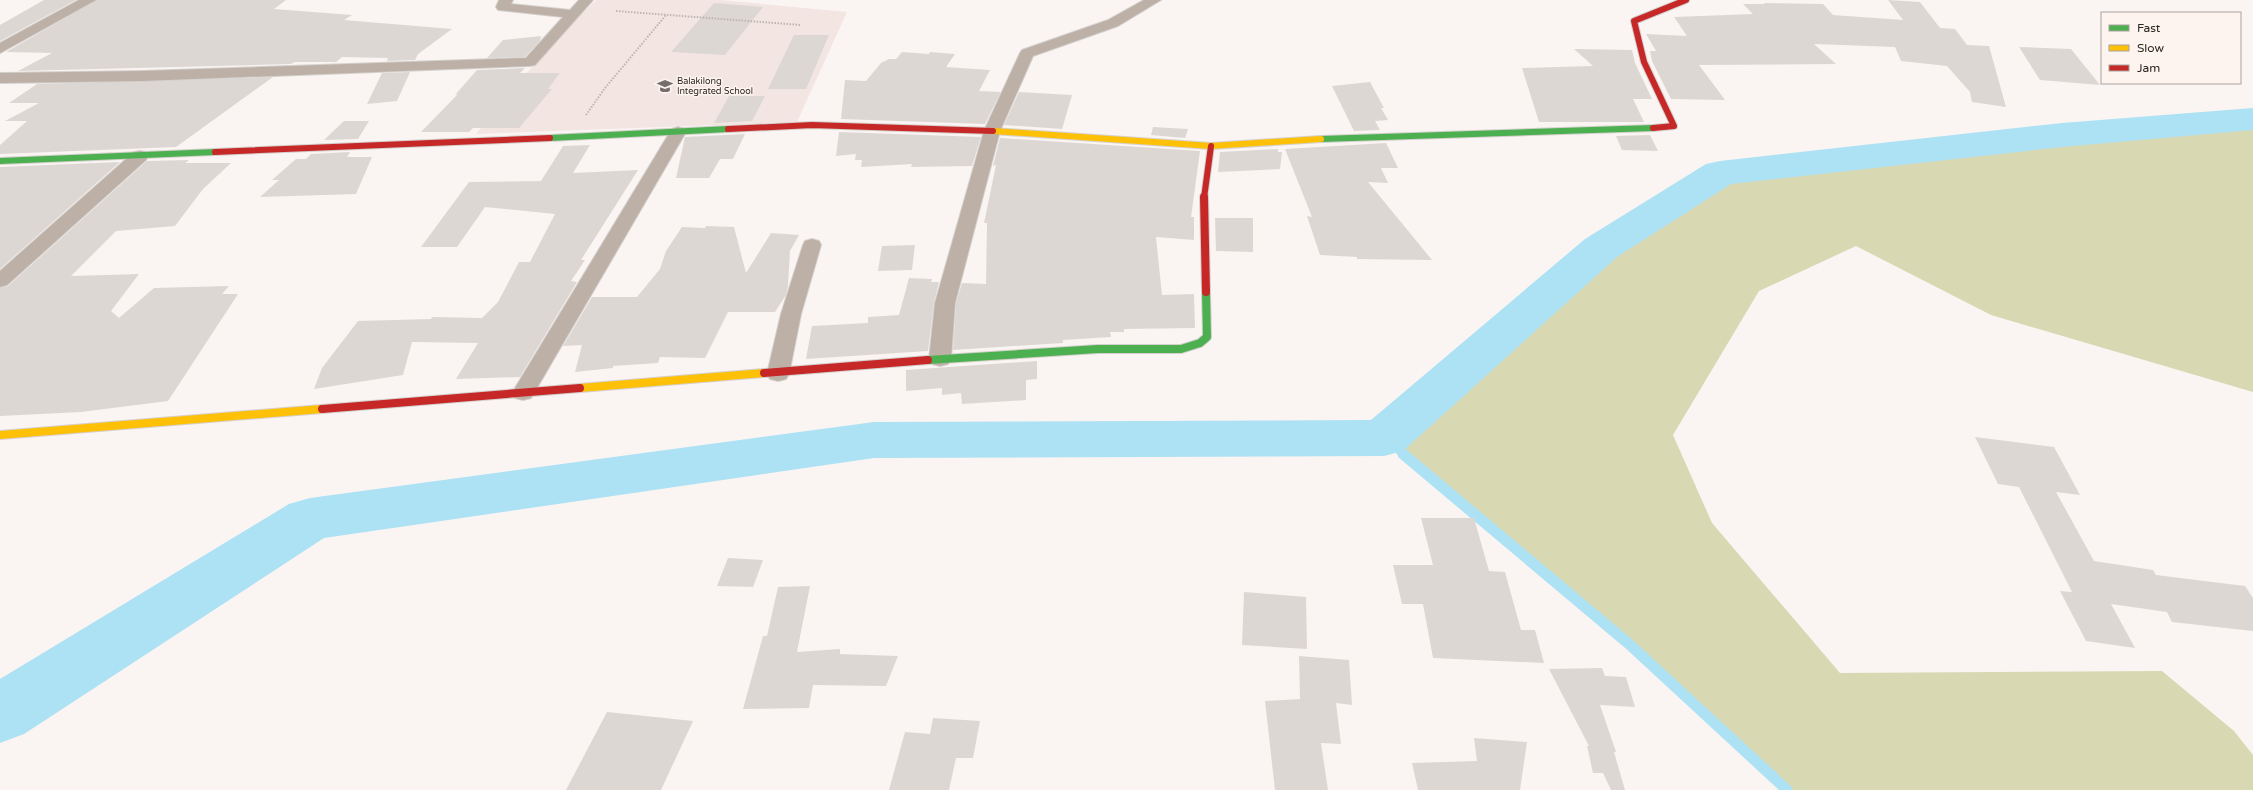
<svg xmlns="http://www.w3.org/2000/svg" width="2253" height="790" font-family="'Varela Round',sans-serif">
<rect width="100%" height="100%" fill="#faf5f2"/>
<!-- education -->
<polygon fill="#f3e5e2" points="596,0 721,0 847,12 797,122 476,134 547,49"/>
<!-- forest -->
<polygon fill="#d8d8b3" points="2253,122 2253,392 1991,315 1856,246 1759,291 1673,435 1712,523 1840,673 2162,671 2234,731 2253,755 2253,790 1787,790 1629,644 1384,438 1601,248 1720,173"/>
<g fill="none" stroke-linecap="round" stroke-linejoin="round">
<!-- stream-far1 -->
<polyline stroke="#ade1f4" stroke-width="8" points="1384,438 1404,455"/>
<!-- stream -->
<polyline stroke="#ade1f4" stroke-width="11" points="1403,454 1629,644 1787,790"/>
<!-- river -->
<polygon fill="#ade1f4" fill-rule="evenodd" points="2253,108 2253,130 2062,147 1731,184 1617,257 1403,451 1384,456 874,458 324,538 24,734 0,743 0,679 289,504 310,498 874,422 1371,420 1585,239 1706,164 1720,161 2062,123"/>
</g>
<!-- building -->
<g fill="#ddd7d4">
<polygon points="44,0 76,0 0,41 0,25"/>
<polygon points="97,0 286,0 274,9 352,15 344,20 452,29 418,54 415,60 387,61 388,58 342,57 336,62 295,62 291,64 18,71 52,53 6,52"/>
<polygon points="1888,0 1920,2 1940,28 1955,29 1967,45 1989,46 2006,107 1972,102 1970,92 1947,66 1901,61 1895,47 1814,44 1836,64 1699,65 1725,100 1671,99 1652,61 1650,51 1656,51 1646,34 1687,36 1674,17 1753,14 1743,4 1765,4 1764,3 1823,4 1833,15 1903,20"/>
<polygon points="714,3 763,7 725,55 671,52"/>
<polygon points="794,35 829,35 806,89 768,89"/>
<polygon points="541,36 540,41 525,57 487,58 503,40"/>
<polygon points="2019,47 2071,49 2100,85 2040,80"/>
<polygon points="1574,49 1632,50 1635,63 1652,99 1633,99 1644,122 1539,122 1522,68 1593,66"/>
<polygon points="902,52 929,54 930,52 955,54 946,67 990,70 979,91 1001,92 985,124 841,119 845,80 866,81 881,63 889,59 896,59"/>
<polygon points="525,68 520,73 560,73 548,89 552,89 519,128 473,128 469,132 421,132 458,94 455,95 477,70"/>
<polygon points="410,72 397,101 367,104 382,73"/>
<polygon points="273,77 176,147 0,154 0,145 27,121 5,121 39,103 9,103 37,84"/>
<polygon points="1370,82 1384,108 1381,108 1388,120 1375,121 1380,130 1354,131 1332,86"/>
<polygon points="1019,92 1072,95 1062,129 1004,125"/>
<polygon points="729,96 765,96 752,121 714,123"/>
<polygon points="344,121 369,121 358,139 324,140"/>
<polygon points="1153,127 1188,129 1185,138 1151,135"/>
<polygon points="839,132 981,137 972,166 911,167 912,164 861,167 862,160 855,160 856,154 836,156"/>
<polygon points="745,134 733,159 720,159 709,178 676,178 685,137"/>
<polygon points="1650,135 1658,151 1622,150 1616,136"/>
<polygon points="1000,138 1200,151 1191,217 1194,217 1194,240 1156,237 1162,295 1194,294 1195,328 1124,329 1124,332 1110,332 1111,337 1063,340 1063,343 953,350 956,303 962,283 986,284 987,223 984,223 996,165 993,166"/>
<polygon points="1386,143 1398,168 1381,168 1388,183 1368,182 1432,260 1357,259 1357,257 1320,255 1307,216 1312,217 1285,149"/>
<polygon points="590,145 573,173 638,170 581,260 585,260 571,281 577,282 520,377 456,379 478,343 412,342 403,375 314,389 322,368 358,321 431,319 432,317 482,318 498,302 519,262 530,262 555,214 485,207 457,247 421,247 469,182 541,181 563,146"/>
<polygon points="1278,149 1278,152 1282,152 1280,169 1218,172 1220,152"/>
<polygon points="350,152 347,157 372,157 356,194 260,197 279,180 272,180 296,159 306,159 311,154"/>
<polygon points="189,160 185,163 231,163 203,189 175,226 116,231 71,276 139,274 111,311 119,318 154,288 229,286 222,294 238,294 168,401 81,412 0,416 0,288 8,286 147,161"/>
<polygon points="120,162 0,269 0,167"/>
<polygon points="1215,218 1253,218 1253,252 1216,251"/>
<polygon points="706,226 734,227 746,273 771,233 799,235 790,251 788,286 786,295 775,312 728,312 705,358 660,357 658,363 613,366 613,368 575,372 582,345 563,346 592,297 637,297 660,269 666,251 682,227 705,228"/>
<polygon points="915,245 912,270 878,271 882,246"/>
<polygon points="909,278 932,279 931,282 939,282 934,303 928,351 806,359 812,326 868,323 868,317 899,315"/>
<polygon points="1037,361 1037,379 1026,380 1026,400 962,404 961,393 942,395 942,388 906,391 906,370"/>
<polygon points="1975,437 2054,447 2080,495 2056,492 2094,561 2153,570 2156,575 2245,586 2253,598 2253,631 2172,622 2167,612 2111,604 2135,648 2086,641 2060,591 2072,592 2019,487 1998,484"/>
<polygon points="1421,518 1474,518 1489,571 1505,572 1521,630 1535,630 1544,663 1433,658 1423,604 1402,604 1393,565 1433,565"/>
<polygon points="728,558 763,560 753,587 717,586"/>
<polygon points="810,586 797,652 840,649 840,654 898,656 886,686 813,685 809,708 743,709 763,636 767,636 778,587"/>
<polygon points="1244,592 1306,597 1307,649 1242,645"/>
<polygon points="1299,656 1349,660 1352,705 1336,703 1341,744 1321,743 1328,790 1275,790 1265,701 1300,699"/>
<polygon points="1602,668 1605,676 1626,677 1635,707 1600,705 1616,752 1614,752 1625,790 1611,790 1603,773 1593,773 1587,746 1589,746 1549,669"/>
<polygon points="607,712 693,721 661,790 566,790"/>
<polygon points="933,718 980,721 973,758 956,758 949,790 889,790 905,732 930,734"/>
<polygon points="1474,738 1527,742 1520,790 1418,790 1412,763 1477,761"/>
</g>
<g fill="none" stroke-linecap="round" stroke-linejoin="round">
<defs>
<g id="street">
<polygon points="79,0 96,0 0,53 0,43"/>
<polygon points="499,0 513,0 511,4 570,10 579,0 593,0 535,65 530,66 142,81 0,83 0,73 142,71 526,58 563,17 498,10 496,7"/>
<polygon points="1144,0 1161,0 1118,26 1033,56 1000,131 955,303 951,359 948,364 940,366 932,364 929,359 935,303 984,131 1020,53 1022,50 1108,20"/>
<polygon points="678,127 684,129 686,132 534,393 531,398 523,400 515,398 512,393 670,132 672,129"/>
<polygon points="140,151 146,152 148,156 146,160 7,285 0,287 0,271 134,152"/>
<polygon points="812,239 819,241 821,245 801,314 789,374 786,379 778,381 770,379 767,374 781,314 803,245 805,241"/>
</g>
<g id="fast-far1">
<polyline points="550,138 728,129"/>
<polyline points="1321,139 1653,128"/>
<polyline points="0,161 215,152"/>
</g>
<polyline id="fast" points="928,360 1098,349 1181,349 1200,343 1207,337 1206,292"/>
<polyline id="slow-far1" points="993,131 1211,146 1321,139"/>
<g id="slow">
<polyline points="580,388 764,373"/>
<polyline points="0,435 322,409"/>
</g>
<g id="jam-far1">
<polyline points="1653,128 1674,126 1644,62 1634,21 1686,0"/>
<polyline points="728,129 812,125 993,131"/>
<polyline points="215,152 550,138"/>
<polyline points="1204,198 1211,146"/>
</g>
<g id="jam">
<polyline points="1204,197 1206,292"/>
<polyline points="764,373 928,360"/>
<polyline points="322,409 580,388"/>
</g>
</defs>
<!-- street casing -->
<use href="#street" stroke="#d4d0cd" stroke-width="2"/>
<!-- fast-far1 casing -->
<use href="#fast-far1" stroke="#d4d0cd" stroke-width="8"/>
<!-- fast casing -->
<use href="#fast" stroke="#d4d0cd" stroke-width="10"/>
<!-- slow-far1 casing -->
<use href="#slow-far1" stroke="#d4d0cd" stroke-width="8"/>
<!-- slow casing -->
<use href="#slow" stroke="#d4d0cd" stroke-width="10"/>
<!-- jam-far1 casing -->
<use href="#jam-far1" stroke="#d4d0cd" stroke-width="8"/>
<!-- jam casing -->
<use href="#jam" stroke="#d4d0cd" stroke-width="10"/>
<!-- path -->
<g stroke="#beb5b0" stroke-width="2" stroke-dasharray="1.5 1.5" stroke-linecap="butt">
<polyline points="616,11 801,25"/>
<polyline points="586,115 605,88 666,15"/>
</g>
<!-- street -->
<use href="#street" fill="#bdb0a7" fill-rule="evenodd"/>
<!-- fast-far1 -->
<use href="#fast-far1" stroke="#4caf50" stroke-width="6"/>
<!-- fast -->
<use href="#fast" stroke="#4caf50" stroke-width="8"/>
<!-- slow-far1 -->
<use href="#slow-far1" stroke="#ffc107" stroke-width="6"/>
<!-- slow -->
<use href="#slow" stroke="#ffc107" stroke-width="8"/>
<!-- jam-far1 -->
<use href="#jam-far1" stroke="#c62828" stroke-width="6"/>
<!-- jam -->
<use href="#jam" stroke="#c62828" stroke-width="8"/>
</g>
<!-- icons -->
<defs>
<symbol id="school-bare" viewBox="-9 -9 18 18"><path d="M0-5L7-2L0 1L-7-2ZM-4 1L0 2.5L4 1V4Q0 6-4 4Z" fill="#756e6a" stroke="#fdf4ef" stroke-width="2.5" paint-order="stroke"/></symbol>
</defs>
<g fill-rule="evenodd">
<use href="#school-bare" x="654" y="75" width="22" height="22"/>
</g>
<g text-anchor="middle" dominant-baseline="central" stroke-width="3" stroke-linejoin="round" paint-order="stroke">
<!-- far-poi labels -->
<g font-size="9" fill="#2d2520" stroke="#fdf4ef" text-anchor="start">
<text x="677" y="81">Balakilong<tspan x="677" dy="10">Integrated School</tspan></text>
</g>
</g>
<!-- legend -->
<rect x="2101" y="12" width="140" height="72" fill="#fdf4ef" stroke="#aaa19c"/>
<rect x="2109" y="25" width="20" height="6" fill="#4caf50" stroke="#aaa19c"/>
<text x="2137" y="32" font-size="12" fill="#2d2520">Fast</text>
<rect x="2109" y="45" width="20" height="6" fill="#ffc107" stroke="#aaa19c"/>
<text x="2137" y="52" font-size="12" fill="#2d2520">Slow</text>
<rect x="2109" y="65" width="20" height="6" fill="#c62828" stroke="#aaa19c"/>
<text x="2137" y="72" font-size="12" fill="#2d2520">Jam</text>
</svg>
